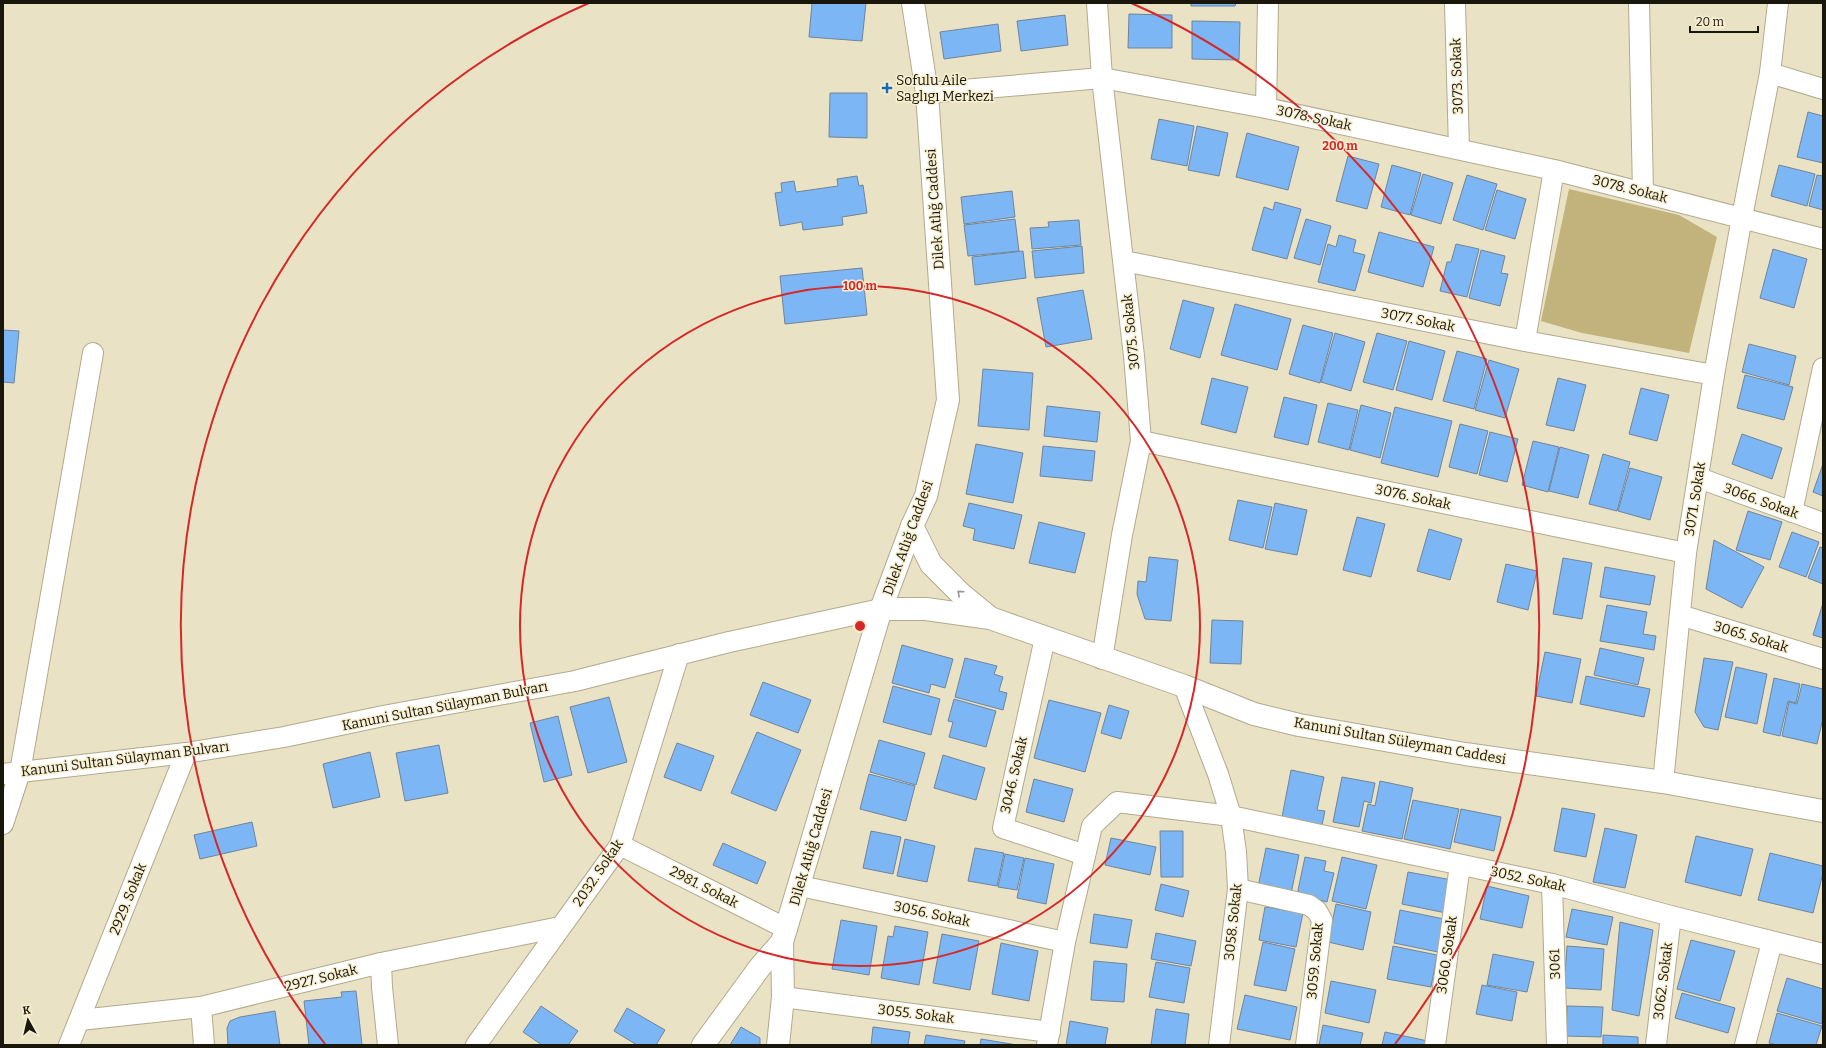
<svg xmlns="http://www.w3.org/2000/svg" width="1826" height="1048" font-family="Bitter,serif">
<rect width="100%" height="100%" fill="#eae2c4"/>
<!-- green -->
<polygon fill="#c2b37d" points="1569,189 1679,215 1717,237 1689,353 1582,333 1541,321"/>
<!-- building -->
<g fill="#7db6f4" stroke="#70849b">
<polygon points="812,3 866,3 862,41 809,37"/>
<polygon points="1191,3 1236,3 1235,6 1191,6"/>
<polygon points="1129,14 1172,15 1172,48 1128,48"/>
<polygon points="1065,15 1068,45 1021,51 1017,21"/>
<polygon points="1192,21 1240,22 1239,60 1192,59"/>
<polygon points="998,24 1001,51 944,59 940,32"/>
<polygon points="830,93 867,93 867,138 829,137"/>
<polygon points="1808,112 1823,116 1823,163 1797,157"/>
<polygon points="1159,119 1194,126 1187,166 1151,159"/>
<polygon points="1197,126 1228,133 1219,176 1188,170"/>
<polygon points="1247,133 1299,147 1288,190 1236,177"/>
<polygon points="1348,156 1379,164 1367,209 1336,201"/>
<polygon points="1392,165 1421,173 1410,215 1381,207"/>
<polygon points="1779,165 1815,174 1807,206 1771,196"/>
<polygon points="1423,174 1453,183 1441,224 1411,215"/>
<polygon points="1467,175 1497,184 1483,230 1453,220"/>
<polygon points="1817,175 1823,176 1823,210 1809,206"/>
<polygon points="857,176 859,186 863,185 867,213 842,217 843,225 803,230 802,222 780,226 775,193 782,192 781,183 794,181 796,192 838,186 837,179"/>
<polygon points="1497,190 1526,199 1515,239 1485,230"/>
<polygon points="1012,191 1015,217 964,224 961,197"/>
<polygon points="1275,202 1301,209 1287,259 1252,250 1264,207 1273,210"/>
<polygon points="1015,219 1019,251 968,256 964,225"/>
<polygon points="1306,219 1331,226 1320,265 1294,258"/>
<polygon points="1079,220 1081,245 1032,249 1030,228 1049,227 1048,222"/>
<polygon points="1379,232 1434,247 1423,287 1368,272"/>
<polygon points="1339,235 1356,240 1353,252 1365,255 1355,291 1318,282 1328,244 1336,247"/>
<polygon points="1456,244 1479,249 1467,297 1440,291 1447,262 1451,262"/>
<polygon points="1082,246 1084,273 1035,278 1032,251"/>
<polygon points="1773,249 1807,259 1794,308 1760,298"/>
<polygon points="1481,250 1505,256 1501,273 1508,274 1500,306 1469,298"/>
<polygon points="1023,251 1026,278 975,285 972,257"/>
<polygon points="862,268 867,315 785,324 780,276"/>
<polygon points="1083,290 1092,339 1046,347 1037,298"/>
<polygon points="1183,300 1214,308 1200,358 1170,349"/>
<polygon points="1235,304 1291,319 1277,370 1221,355"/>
<polygon points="1303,325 1333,333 1320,383 1289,374"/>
<polygon points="3,330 19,331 14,383 3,382"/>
<polygon points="1335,333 1365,342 1351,391 1321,382"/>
<polygon points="1377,333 1407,341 1393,390 1363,382"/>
<polygon points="1409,341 1445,351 1432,400 1396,390"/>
<polygon points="1749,344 1796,356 1789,385 1742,372"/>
<polygon points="1457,351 1487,359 1474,409 1443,401"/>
<polygon points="1489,360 1519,369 1505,418 1475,410"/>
<polygon points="983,369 1033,373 1029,430 978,426"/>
<polygon points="1745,375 1793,387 1784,420 1737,408"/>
<polygon points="1212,378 1248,387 1236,433 1201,424"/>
<polygon points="1558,378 1586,385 1574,431 1546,425"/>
<polygon points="1641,388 1669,395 1657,441 1629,434"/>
<polygon points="1284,397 1317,405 1308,445 1274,437"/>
<polygon points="1328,403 1358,410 1349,450 1318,442"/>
<polygon points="1361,405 1391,413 1380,458 1350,450"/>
<polygon points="1047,406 1100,412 1097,442 1044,436"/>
<polygon points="1395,407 1452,421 1438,477 1381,463"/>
<polygon points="1460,424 1488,431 1477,474 1449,467"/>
<polygon points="1490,432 1518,439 1507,482 1479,475"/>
<polygon points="1742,434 1782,448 1772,479 1732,464"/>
<polygon points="1533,441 1559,447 1548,492 1522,485"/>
<polygon points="976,444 1023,453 1013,503 966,494"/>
<polygon points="1043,446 1095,451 1092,481 1040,476"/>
<polygon points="1560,447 1589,455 1578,498 1549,491"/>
<polygon points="1603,454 1630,462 1617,511 1589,504"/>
<polygon points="1823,464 1823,496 1813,492"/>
<polygon points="1630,468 1662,477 1650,520 1618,511"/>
<polygon points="1238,500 1272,507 1263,548 1229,540"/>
<polygon points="969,503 1022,515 1014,549 973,540 975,529 963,526"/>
<polygon points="1275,503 1307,510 1297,555 1265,549"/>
<polygon points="1748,511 1782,522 1770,560 1736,550"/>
<polygon points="1357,517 1385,524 1371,577 1343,570"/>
<polygon points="1039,522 1085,533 1075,573 1029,563"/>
<polygon points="1429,529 1462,539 1450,580 1417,571"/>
<polygon points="1792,532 1819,542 1806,577 1779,567"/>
<polygon points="1714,540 1764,567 1742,608 1706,589"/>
<polygon points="1820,547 1823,548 1823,584 1808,578"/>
<polygon points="1149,557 1178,560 1171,621 1145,619 1137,594 1138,581 1146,582"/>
<polygon points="1563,558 1592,563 1582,619 1553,614"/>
<polygon points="1506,564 1537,571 1528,610 1497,602"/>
<polygon points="1605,567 1655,576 1650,605 1600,597"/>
<polygon points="1823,603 1823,638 1813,635"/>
<polygon points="1607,605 1647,612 1643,634 1656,636 1654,650 1600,641"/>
<polygon points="1212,620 1243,621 1241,664 1210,663"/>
<polygon points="902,645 953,659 945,688 931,684 929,693 892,683"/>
<polygon points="1600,648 1644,658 1638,685 1594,675"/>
<polygon points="1545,652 1581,659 1572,703 1536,696"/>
<polygon points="965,658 997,666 994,674 1003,677 999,691 1007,693 1003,710 955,697"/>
<polygon points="1704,658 1733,662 1718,730 1704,727 1695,712"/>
<polygon points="1736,667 1767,674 1757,724 1725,717"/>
<polygon points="1586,676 1650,689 1644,717 1580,704"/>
<polygon points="1774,678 1800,684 1796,703 1788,701 1780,736 1763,732"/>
<polygon points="763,682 811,700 798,733 750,715"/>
<polygon points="1802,684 1823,689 1823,718 1817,744 1782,736 1789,702 1797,704"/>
<polygon points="893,686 940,699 931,735 883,722"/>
<polygon points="609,697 627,762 588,773 570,707"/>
<polygon points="954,699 996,711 986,747 949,737 953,722 948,721"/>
<polygon points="1049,700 1101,713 1085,772 1034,758"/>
<polygon points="1109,705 1129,711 1121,739 1101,733"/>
<polygon points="558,716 572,775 544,782 530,723"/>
<polygon points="757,732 801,750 776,811 731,793"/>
<polygon points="879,740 925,753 916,785 870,772"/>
<polygon points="677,743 714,756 701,791 664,777"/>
<polygon points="439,745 448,793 405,801 396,753"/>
<polygon points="370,752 380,797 333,808 323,764"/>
<polygon points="943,755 985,768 976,800 934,788"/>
<polygon points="1291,770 1324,777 1317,810 1325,811 1322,825 1282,817"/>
<polygon points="869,774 915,786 906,821 860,809"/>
<polygon points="1342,777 1375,783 1371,803 1364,801 1359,827 1333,822"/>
<polygon points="1034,779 1073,789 1064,822 1026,812"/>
<polygon points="1380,781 1413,788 1402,839 1362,831 1368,804 1375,806"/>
<polygon points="1413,800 1459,809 1450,849 1404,839"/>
<polygon points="1562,808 1595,814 1586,857 1554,851"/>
<polygon points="1461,809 1501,817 1494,851 1454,842"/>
<polygon points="252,822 257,846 200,859 194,835"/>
<polygon points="1605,828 1637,835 1625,888 1593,882"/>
<polygon points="871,831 901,837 893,874 863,868"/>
<polygon points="1160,831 1183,831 1183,877 1161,877"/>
<polygon points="1696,836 1753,849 1741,896 1685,882"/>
<polygon points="1111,838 1156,847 1150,875 1105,865"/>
<polygon points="905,839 935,846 927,882 897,876"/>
<polygon points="723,843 766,862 757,884 713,865"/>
<polygon points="975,848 1004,853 997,886 968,881"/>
<polygon points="1266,848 1299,855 1291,894 1258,887"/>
<polygon points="1770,853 1823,866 1823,873 1813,913 1758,900"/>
<polygon points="1005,854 1024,858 1017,890 998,887"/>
<polygon points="1305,857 1326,861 1324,871 1334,873 1327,902 1297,895"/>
<polygon points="1342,857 1377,865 1366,909 1332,901"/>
<polygon points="1025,858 1054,864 1046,904 1017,898"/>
<polygon points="1408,872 1452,880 1446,913 1402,904"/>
<polygon points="1161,884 1189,891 1183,917 1155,910"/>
<polygon points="1487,886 1529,896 1522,928 1480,919"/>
<polygon points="1336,904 1371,912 1363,950 1328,942"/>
<polygon points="1265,907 1303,913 1296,947 1259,940"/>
<polygon points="1572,909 1613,917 1607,945 1566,937"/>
<polygon points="1400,910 1444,919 1438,952 1394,943"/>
<polygon points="1094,914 1132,920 1127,948 1090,943"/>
<polygon points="841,920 877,926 869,975 832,969"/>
<polygon points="1620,922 1653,930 1639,1016 1612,1010"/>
<polygon points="895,926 928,932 919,985 881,978 888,936 893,937"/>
<polygon points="1156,933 1196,941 1191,966 1151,959"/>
<polygon points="942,934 979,941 970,990 933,983"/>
<polygon points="1691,940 1735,951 1720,1001 1677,989"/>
<polygon points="1263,942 1295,949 1286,991 1254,985"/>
<polygon points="1001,943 1038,951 1029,1001 992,994"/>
<polygon points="1393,946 1437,955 1431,987 1387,979"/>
<polygon points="1567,946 1604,949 1601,990 1564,988"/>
<polygon points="1493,954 1534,962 1527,992 1487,985"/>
<polygon points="1094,961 1127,964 1124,1002 1091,1000"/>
<polygon points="1156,962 1190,968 1184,1003 1149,997"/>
<polygon points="1787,978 1823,989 1822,1024 1777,1011"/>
<polygon points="1331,981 1376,990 1369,1023 1325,1013"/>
<polygon points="1482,985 1517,992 1512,1021 1476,1014"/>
<polygon points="356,991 362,1045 309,1045 304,1001 342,997 341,992"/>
<polygon points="1682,993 1735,1008 1728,1033 1675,1018"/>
<polygon points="1245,995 1297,1007 1290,1040 1237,1029"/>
<polygon points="541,1006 578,1031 568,1045 542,1045 523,1032"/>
<polygon points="1567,1006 1603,1007 1601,1037 1566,1036"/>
<polygon points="627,1008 665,1030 656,1045 637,1045 614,1031"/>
<polygon points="1156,1009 1189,1014 1185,1045 1151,1045"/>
<polygon points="275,1011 280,1045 228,1045 227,1028 230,1021 240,1017"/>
<polygon points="1777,1013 1822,1026 1816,1045 1777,1045 1769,1043"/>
<polygon points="1070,1021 1108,1028 1105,1045 1066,1045"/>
<polygon points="1323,1025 1363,1033 1360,1045 1319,1045"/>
<polygon points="741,1027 760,1038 760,1045 730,1045"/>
<polygon points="873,1027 910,1032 908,1045 871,1045"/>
<polygon points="1385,1032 1428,1041 1428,1045 1382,1045"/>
<polygon points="926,1035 965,1041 964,1045 924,1045"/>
<polygon points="1603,1035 1638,1037 1638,1045 1603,1045"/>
<polygon points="981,1039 1017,1045 980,1045"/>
</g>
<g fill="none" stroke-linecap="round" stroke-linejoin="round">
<defs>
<g id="minor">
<polyline points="1097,3 1102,78 1134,356 1141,441 1122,535 1102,659"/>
<polyline points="1455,3 1459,149"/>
<polyline points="1639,3 1643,192"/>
<polyline points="1770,73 1823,89"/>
<polyline points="927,93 1102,78 1266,108 1554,170 1823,239"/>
<polyline points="1266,108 1268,3"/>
<polyline points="1124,261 1525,341 1714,375"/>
<polyline points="1525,341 1554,170"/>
<polyline points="1141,441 1686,553"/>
<polyline points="1699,478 1823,523"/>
<polyline points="1792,512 1823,368"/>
<polyline points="1680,615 1823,659"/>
<polyline points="1045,638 1003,828 1085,855"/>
<polyline points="1184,686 1218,774 1231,816 1236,852 1238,889 1219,1045"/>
<polyline points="3,774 186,753 284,737 383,716 575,681 729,642 881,609"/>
<polyline points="1663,782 1686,553 1714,375 1742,217 1770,73 1778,3"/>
<polyline points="3,824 20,772 93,353"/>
<polyline points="620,845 787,929"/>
<polyline points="1552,884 1557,1045"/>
<polyline points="800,886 1065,942"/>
<polyline points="1238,889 1309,905 1317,911 1322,920 1306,1045"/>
<polyline points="381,963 382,987 388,1045"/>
<polyline points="783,997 1050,1032"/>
<polyline points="201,1007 204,1045"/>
<polyline points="80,1020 201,1007 381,963 560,927"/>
<polyline points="69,1045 186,753"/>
<polyline points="476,1045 620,845 679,654"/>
<polyline points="1047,1045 1065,942 1092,826 1117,802 1231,816 1552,884 1671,916 1823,954"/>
<polyline points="1435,1045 1460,865"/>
<polyline points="1656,1045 1671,916"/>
<polyline points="1745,1045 1772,942"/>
</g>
<g id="secondary">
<polyline points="912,526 931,564 961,594 989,617"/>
<polyline points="881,609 926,609 990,618 1184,686 1254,714 1299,725 1465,754 1663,782 1823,811"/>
<polyline points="703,1045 760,967 782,942"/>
<polyline points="778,1045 783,997 782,942 881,609 912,526 926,496 948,400 927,93 913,3"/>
</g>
</defs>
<!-- minor casing -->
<use href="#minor" stroke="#b2aa8d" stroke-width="22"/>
<!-- secondary casing -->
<use href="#secondary" stroke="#b2aa8d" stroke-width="24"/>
<!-- minor -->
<use href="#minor" stroke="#fff" stroke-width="20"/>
<!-- secondary -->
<use href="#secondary" stroke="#fff" stroke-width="22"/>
</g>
<!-- one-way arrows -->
<defs><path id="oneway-chevron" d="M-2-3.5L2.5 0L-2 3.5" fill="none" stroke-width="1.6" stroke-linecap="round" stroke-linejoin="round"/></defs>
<use stroke="#989692" href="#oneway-chevron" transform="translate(960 593) rotate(-138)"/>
<!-- distance rings -->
<g fill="none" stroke="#d62828" stroke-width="2">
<circle cx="860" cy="626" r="340"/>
<path d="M325 1044A679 679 0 0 1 589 3M1131 3A679 679 0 0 1 1395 1044"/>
</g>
<!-- markers -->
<path fill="#146bb8" stroke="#f8efd1" stroke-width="1.5" d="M885 82h4v4h4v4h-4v4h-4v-4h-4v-4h4z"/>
<g text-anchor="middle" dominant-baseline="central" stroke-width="3" stroke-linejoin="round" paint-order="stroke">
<!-- street labels -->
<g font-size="14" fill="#19160c" stroke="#f8efd1">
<text transform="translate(1457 76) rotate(-92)">3073. Sokak</text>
<text transform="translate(1314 118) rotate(12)">3078. Sokak</text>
<text transform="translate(1630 189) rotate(14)">3078. Sokak</text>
<text transform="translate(935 209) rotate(-94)">Dilek Atlığ Caddesi</text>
<text transform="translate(1418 320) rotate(11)">3077. Sokak</text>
<text transform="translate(1131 332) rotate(-96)">3075. Sokak</text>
<text transform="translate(1413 497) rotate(12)">3076. Sokak</text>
<text transform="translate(1695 499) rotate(-81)">3071. Sokak</text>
<text transform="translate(1761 501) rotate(20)">3066. Sokak</text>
<text transform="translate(908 538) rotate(-70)">Dilek Atlığ Caddesi</text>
<text transform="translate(1751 637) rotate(17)">3065. Sokak</text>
<text transform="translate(445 706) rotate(-11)">Kanuni Sultan Sülayman Bulvarı</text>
<text transform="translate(1400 741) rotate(10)">Kanuni Sultan Süleyman Caddesi</text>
<text transform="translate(125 759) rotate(-7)">Kanuni Sultan Sülayman Bulvarı</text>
<text transform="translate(1014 775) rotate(-77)">3046. Sokak</text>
<text transform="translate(811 847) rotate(-74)">Dilek Atlığ Caddesi</text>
<text transform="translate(598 873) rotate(-56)">2032. Sokak</text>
<text transform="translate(1528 879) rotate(12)">3052. Sokak</text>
<text transform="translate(704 887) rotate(27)">2981. Sokak</text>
<text transform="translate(128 899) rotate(-68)">2929. Sokak</text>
<text transform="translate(932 914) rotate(12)">3056. Sokak</text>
<text transform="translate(1233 922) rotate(-84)">3058. Sokak</text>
<text transform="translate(1447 955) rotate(-82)">3060. Sokak</text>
<text transform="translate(1315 961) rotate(-85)">3059. Sokak</text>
<text transform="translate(1555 964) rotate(-92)">3061</text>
<text transform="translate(321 978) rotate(-14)">2927. Sokak</text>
<text transform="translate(1663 981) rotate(-83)">3062. Sokak</text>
<text transform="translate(916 1014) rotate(7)">3055. Sokak</text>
</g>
<!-- poi labels -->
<g font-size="14" fill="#19160c" stroke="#f8efd1" text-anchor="start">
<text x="896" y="80">Sofulu Aile<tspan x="896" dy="16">Saglıgı Merkezi</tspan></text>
</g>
</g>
<circle cx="860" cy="626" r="6" fill="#d62828" stroke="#f8efd1" stroke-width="2"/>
<g font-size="12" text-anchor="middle" font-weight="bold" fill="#d62828" stroke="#f8efd1" stroke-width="3" stroke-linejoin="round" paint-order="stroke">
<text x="1340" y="150">200 m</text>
<text x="860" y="290">100 m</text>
</g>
<!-- border -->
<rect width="1826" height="1048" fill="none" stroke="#19160c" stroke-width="8"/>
<!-- north arrow -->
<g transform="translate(28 1020) rotate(352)" stroke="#f8efd1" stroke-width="3" paint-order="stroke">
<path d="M0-3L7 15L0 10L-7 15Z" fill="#19160c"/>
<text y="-6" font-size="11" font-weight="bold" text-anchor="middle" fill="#19160c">K</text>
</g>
<!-- scale -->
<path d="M1690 26v6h68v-6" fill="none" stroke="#19160c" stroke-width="2"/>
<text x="1696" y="26" font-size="12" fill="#19160c" stroke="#f8efd1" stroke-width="3" paint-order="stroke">20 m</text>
</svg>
